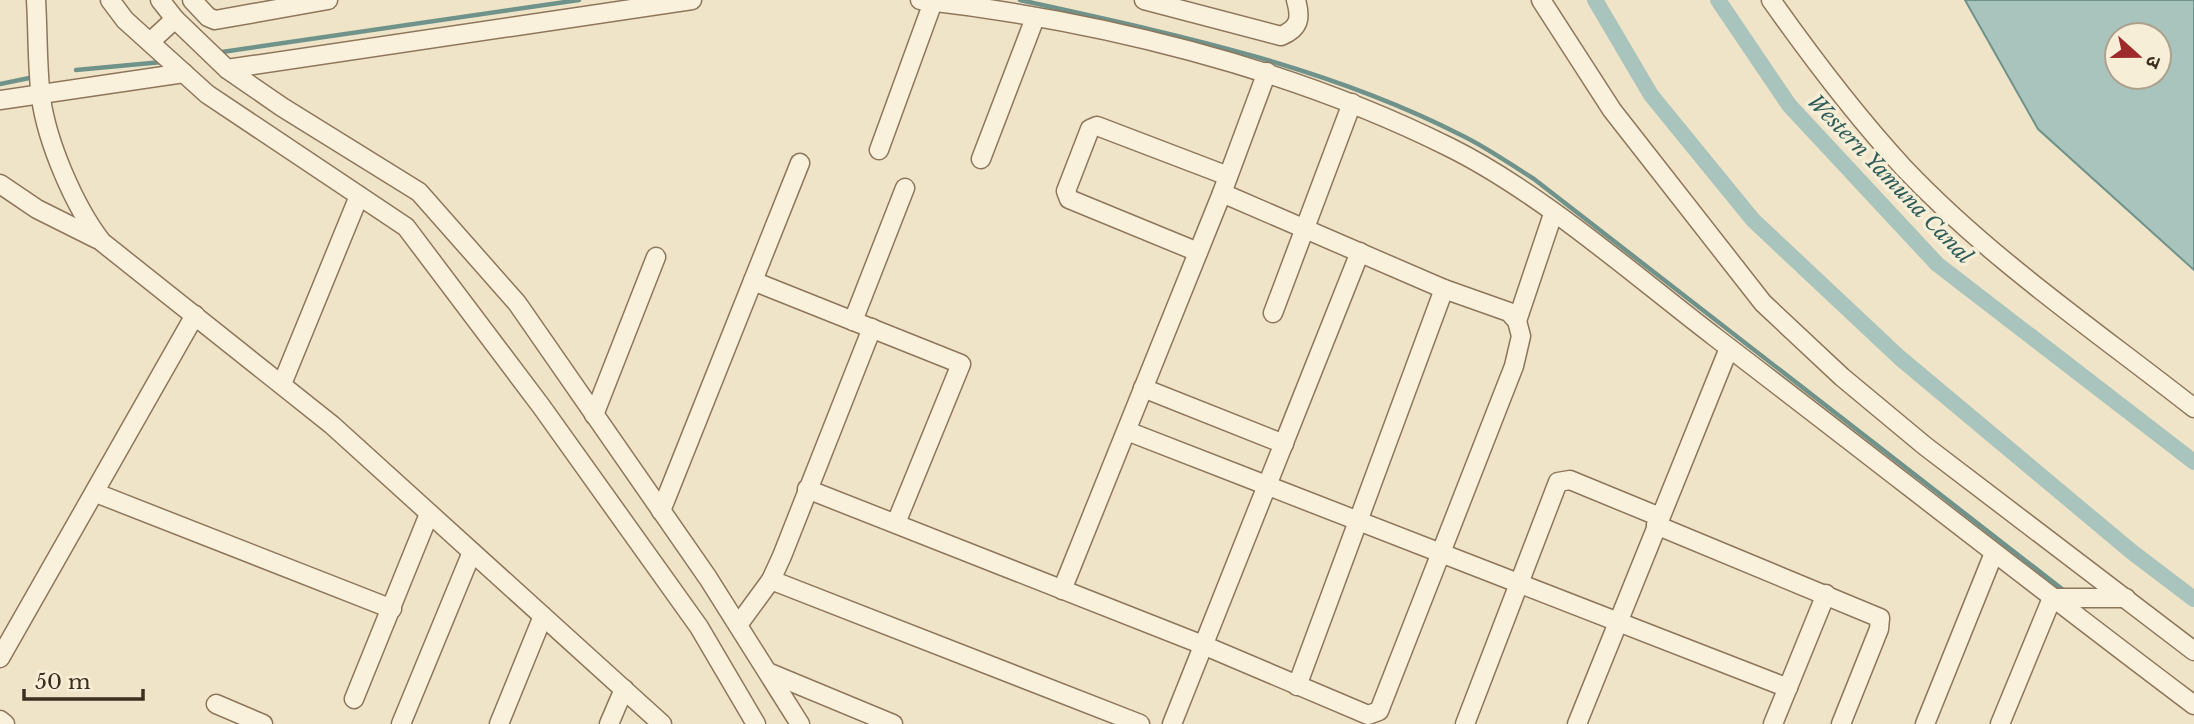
<svg xmlns="http://www.w3.org/2000/svg" width="2194" height="724" font-family="'Libre Baskerville','Noto Sans Devanagari',serif">
<rect width="100%" height="100%" fill="#f0e4c8"/>
<!-- water -->
<path fill="#a9c4bc" stroke="#6f938a" stroke-width="2" fill-rule="evenodd" d="M1965 0H2194V270L2038 129ZM2117 35H2159V77H2117Z"/>
<g fill="none" stroke-linecap="round" stroke-linejoin="round">
<!-- stream -->
<g stroke="#6f938a" stroke-width="4.5">
<path d="M1020 0C1169 33 1324 65 1461 135 1486 147 1510 164 1534 179L2062 589"/>
<polyline points="222,52 579,0"/>
<polyline points="76,70 162,62"/>
<polyline points="0,84 34,77"/>
</g>
<!-- canal -->
<g stroke="#a9c4bc" stroke-width="16">
<polyline points="1595,0 1651,95 1753,220 1900,358 2132,552 2194,599"/>
<polyline points="1718,0 1789,105 1937,264 2194,462"/>
</g>
<defs>
<g id="minor">
<path d="M36 0C38 32 37 66 41 98 47 142 74 206 102 242L332 425 662 724"/>
<polyline points="110,0 125,20 207,94 406,227 541,406 699,627 756,724"/>
<polyline points="160,0 175,19 227,69 282,107 419,192 517,303 708,578 800,724"/>
<polyline points="192,0 208,17 215,20 328,0"/>
<path d="M920 0C1097 20 1289 67 1449 147 1540 192 1634 275 1715 337 1875 459 2033 584 2194 705"/>
<path d="M1144 0 1281 36C1300 28 1301 18 1296 0"/>
<polyline points="1541,0 1612,110 1763,303 1842,377 1925,446 2194,651"/>
<path d="M1771 0C1812 58 1855 115 1903 167 1989 258 2096 331 2194 408"/>
<polyline points="150,42 175,19"/>
<polyline points="227,69 692,0"/>
<polyline points="0,100 184,73"/>
<polyline points="879,150 933,2"/>
<polyline points="981,159 1035,18"/>
<polyline points="0,184 37,209 97,239"/>
<polyline points="1198,252 1069,199 1066,191 1090,129 1097,126 1228,176"/>
<polyline points="753,281 961,364 896,523"/>
<polyline points="1273,313 1352,103"/>
<polyline points="853,321 905,188"/>
<polyline points="1517,321 1553,214"/>
<polyline points="282,384 359,196"/>
<polyline points="1143,388 1284,444"/>
<polyline points="594,415 656,257"/>
<polyline points="1127,431 1788,688"/>
<polyline points="807,489 1203,645 1368,715 1379,711 1514,366 1521,336 1517,321 1509,312 1444,289 1222,193"/>
<polyline points="96,493 392,609"/>
<polyline points="661,511 800,163"/>
<polyline points="1656,525 1880,618 1879,629 1841,724"/>
<polyline points="771,580 1140,724"/>
<polyline points="1062,590 1222,193 1267,72"/>
<polyline points="738,625 771,580 782,556 872,328"/>
<polyline points="0,658 195,315"/>
<polyline points="770,673 893,724"/>
<polyline points="1297,686 1444,289"/>
<polyline points="354,699 429,514"/>
<polyline points="216,704 263,724"/>
<polyline points="0,720 5,724"/>
<polyline points="401,724 472,552"/>
<polyline points="499,724 543,616"/>
<polyline points="609,724 624,689"/>
<polyline points="1172,724 1360,252"/>
<polyline points="1465,724 1558,482 1570,480 1660,517"/>
<polyline points="1577,724 1729,348"/>
<polyline points="1773,724 1826,594"/>
<polyline points="1925,724 1994,553"/>
<polyline points="2000,724 2052,598 2126,598"/>
</g>
</defs>
<!-- minor casing -->
<use href="#minor" stroke="#8d765c" stroke-width="21"/>
<!-- minor -->
<use href="#minor" stroke="#faf1dc" stroke-width="18"/>
</g>
<g text-anchor="middle" dominant-baseline="central" stroke-width="7" stroke-linejoin="round" paint-order="stroke">
<!-- water labels -->
<g font-size="21" font-style="italic" fill="#2f5d5a" stroke="#f7eed8">
<text transform="translate(1890 179) rotate(46)">Western Yamuna Canal</text>
</g>
</g>
<!-- north arrow -->
<g transform="translate(2138 56) rotate(111)"><circle r="33" fill="#f7eed8" stroke="#ada18e" stroke-width="2"/>
<path d="M0-5L12 26L0 18L-12 26Z" fill="#9e2a2b"/>
<text y="-10" font-size="19" font-weight="bold" text-anchor="middle" fill="#3d2e20">उ</text>
</g>
<!-- scale -->
<path d="M24 689v10h119v-10" fill="none" stroke="#3d2e20" stroke-width="3.5"/>
<text x="35" y="689" font-size="21" fill="#3d2e20" stroke="#f7eed8" stroke-width="5" paint-order="stroke">50 m</text>
</svg>
